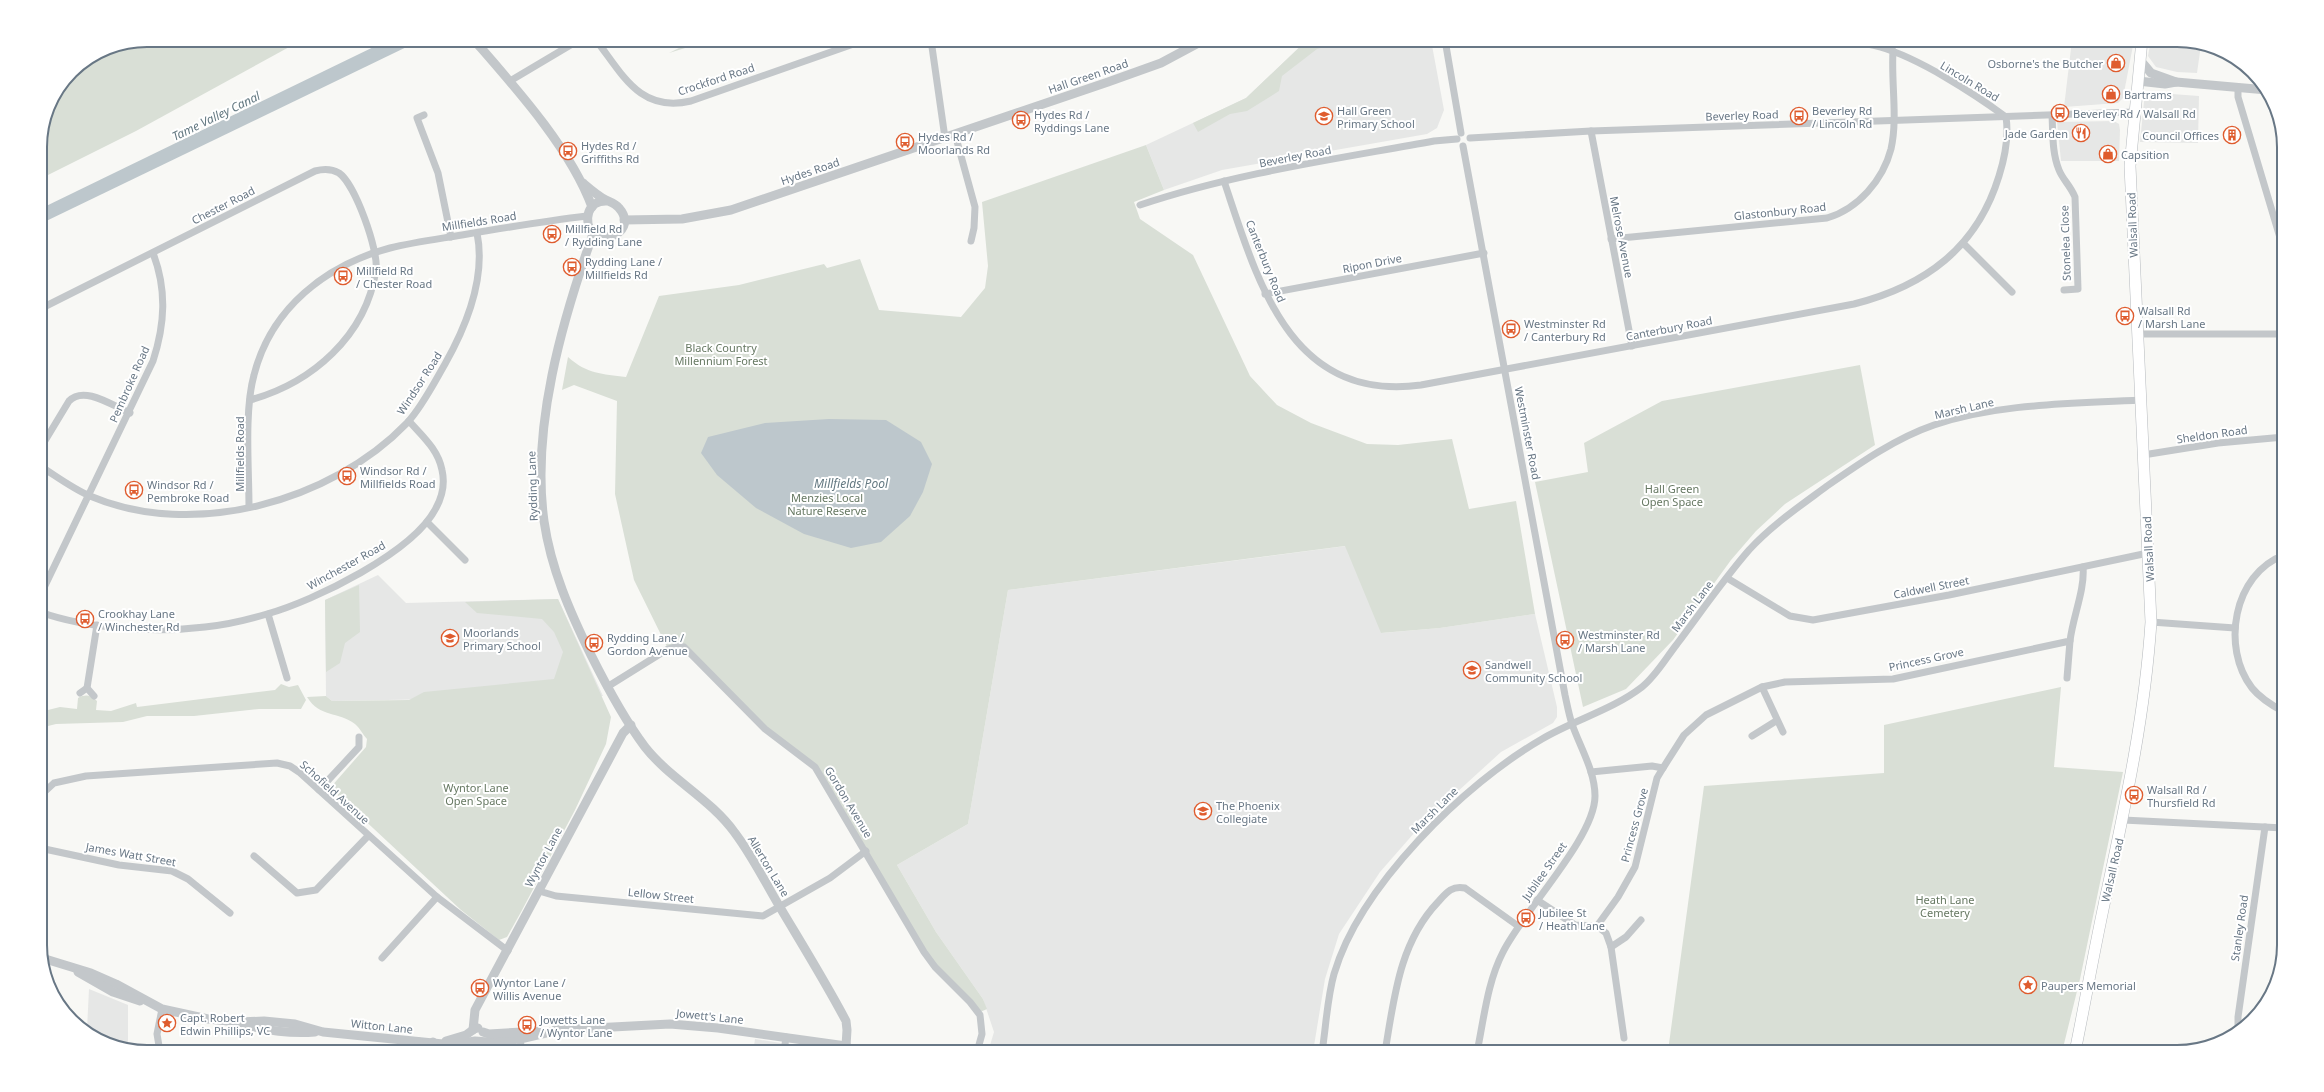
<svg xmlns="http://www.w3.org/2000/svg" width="2324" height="1092" font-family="'Noto Sans',sans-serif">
<rect width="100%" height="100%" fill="#f8f8f5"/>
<!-- built -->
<g fill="#e6e7e6">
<polygon points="1307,40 1431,40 1444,110 1437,128 1427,134 1222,170 1164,190 1146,145 1246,98"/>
<polygon points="2072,40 2134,40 2123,98 2118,103 2064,107"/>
<polygon points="2151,40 2177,40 2201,45 2197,73 2177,72 2156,67 2148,56"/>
<polygon points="2145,92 2199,96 2198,143 2140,142"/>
<polygon points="2114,121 2119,124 2120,130 2119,161 2061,161 2057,122"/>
<polygon points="1346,546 1382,633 1440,628 1535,614 1557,707 1557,717 1553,723 1501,752 1422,824 1380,872 1339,934 1325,979 1313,1052 988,1052 994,1032 983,999 936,932 897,865 968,824 1008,590"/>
<polygon points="378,575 406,603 558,599 603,696 332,701 326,696 325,600"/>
<polygon points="89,989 128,1005 128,1048 106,1044 87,1029"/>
<polygon points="755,1039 837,1052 753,1052"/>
<polygon points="1616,1044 1679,1052 1616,1052"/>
</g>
<!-- green -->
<g fill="#d9dfd6">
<polygon points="147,40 302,40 136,131 40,179 40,140 48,106 71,71 106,48"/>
<polygon points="695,40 711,40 669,53"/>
<polygon points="1307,40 1336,40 1332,45 1317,49 1282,76 1279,91 1247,111 1230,114 1198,132 1193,123 1246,98"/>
<path d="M1146 145 1164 190 1134 202 1140 219 1193 255 1250 376 1277 405 1311 423 1367 444 1398 445 1452 439 1469 509 1516 501 1535 614 1440 628 1381 633 1345 546 1008 590 968 824 897 865 936 932 983 999 987 1009 978 1013 935 967 815 767 765 729 684 647 668 649 634 580 615 494 617 401 574 385 562 390 568 357C587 374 602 374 626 377L659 296 739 285 824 264 827 268 860 259 879 310 961 317 985 288 988 266 982 202Z"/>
<polygon points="1860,365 1875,445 1785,504 1756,531 1731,560 1673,640 1626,689 1583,707 1535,482 1588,472 1584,443 1662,401"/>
<polygon points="359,585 360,632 345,643 340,663 326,672 325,600"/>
<path d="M558 599 611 717 606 744 575 810 521 912 507 937 499 940 461 910 330 788 366 747 367 739C363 735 360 728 355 724 338 711 320 718 307 697L326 696 332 701 409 700 424 692 554 679 563 652 554 632 542 619 477 613 465 602Z"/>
<path d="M281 684 289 687 298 685 306 700 301 709H259L194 716H147L123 722 56 724 40 728V712L60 707 77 709 78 698C86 694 90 695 97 701L96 710 111 711 136 703 137 707 275 690Z"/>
<polygon points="2061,687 2054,767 2123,772 2080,979 2062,1052 1668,1051 1704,786 1884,773 1884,725"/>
</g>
<!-- water -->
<g fill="#bdc7cc">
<polygon points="388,40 421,40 40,224 40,209"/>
<polygon points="829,419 886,420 921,442 932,464 923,492 910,516 881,542 851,548 804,534 756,508 717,475 701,453 708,437 765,423"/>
</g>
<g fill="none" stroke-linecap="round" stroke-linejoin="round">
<defs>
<path id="primary" d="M2075 1052C2086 998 2095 945 2107 891 2126 802 2145 714 2151 622L2130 166 2142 40"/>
</defs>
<!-- primary casing -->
<use href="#primary" stroke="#b6babe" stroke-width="12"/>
<!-- minor -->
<g stroke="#c3c7ca" stroke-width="7">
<path d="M596 40C623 75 640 113 691 101L865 40"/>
<polyline points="931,40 945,138"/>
<polyline points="1445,40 1461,133"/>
<polyline points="510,81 579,40"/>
<polyline points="2238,88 2238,97 2284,251"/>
<polyline points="424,115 417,118 438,173 451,237"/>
<path d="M2052 115C2053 134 2052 153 2059 170 2063 180 2070 185 2075 197L2078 289 2064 290"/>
<polyline points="1591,131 1632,346"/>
<polyline points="955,134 975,207 974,228 971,241"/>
<polyline points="1470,138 1591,131 2134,112"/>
<path d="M1463 146 1565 695C1567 704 1569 715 1572 724 1580 747 1595 771 1595 796 1595 838 1523 911 1503 952 1487 983 1484 1019 1477 1052"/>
<path d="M1224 181C1257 279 1289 403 1421 385L1854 304C1925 286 1977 248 1999 176 2005 157 2009 137 2006 117 1973 93 1919 58 1880 47 1865 42 1848 42 1832 40"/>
<path d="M1140 205C1235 173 1336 159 1434 141L1457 139"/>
<path d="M1611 239 1827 218C1858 209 1883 180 1891 149 1898 118 1891 83 1893 51"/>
<polyline points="1963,243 2012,292"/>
<polyline points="1265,294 1484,253"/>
<path d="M40 309 315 171C323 169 332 169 339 173 355 184 379 251 376 270 366 336 312 383 250 400"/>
<polyline points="2137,334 2284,334"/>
<path d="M40 449 69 401C84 385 113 406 130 413"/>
<polyline points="2143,455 2218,443 2284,437"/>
<path d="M40 466C56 476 73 489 90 496 193 540 331 502 407 423 422 407 434 383 445 364 467 325 486 277 477 233"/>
<path d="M249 507C249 469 244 411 254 375 271 308 326 265 390 248 414 242 438 239 462 235 503 228 545 221 587 216"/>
<polyline points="427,522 465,560"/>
<path d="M2284 555C2233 574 2221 648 2252 688 2260 698 2273 706 2284 712"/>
<polyline points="1727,578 1790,616 1813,620 1949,595 2148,553"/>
<path d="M40 596 153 361C165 324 167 290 153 253"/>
<path d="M40 612C87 629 156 633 205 627 226 625 247 620 267 614 314 601 414 552 436 508 442 497 445 483 442 470 438 449 422 436 409 421"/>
<polyline points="268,614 287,678"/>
<polyline points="2151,622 2235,628"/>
<polyline points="2067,678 2070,641"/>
<polyline points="607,687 668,649 678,646 684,647 765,729 815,767 924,952 935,967 970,1002 980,1015 982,1034 977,1052"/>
<polyline points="1762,687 1783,732"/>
<polyline points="87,688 97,625"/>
<polyline points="80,693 87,688 94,696"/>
<polyline points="1752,736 1776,721"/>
<path d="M1663 768 1684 735 1706 715 1762 687 1785 682 1893 679 2070 641C2073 616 2085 590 2083 567"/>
<polyline points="319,790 359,747 359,737"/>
<polyline points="40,796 54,783 86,776 277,763 290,766 299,772 437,897 508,951"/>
<polyline points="2123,820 2284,828"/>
<polyline points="40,848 119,865 172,871 188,879 230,913"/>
<polyline points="254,856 297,893 316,890 368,836"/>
<polyline points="539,891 556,896 763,916 830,878 866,851"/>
<polyline points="1537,900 1575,925 1597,926 1618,897 1635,867 1657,778 1663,768 1652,766 1591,772"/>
<polyline points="1597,926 1606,933 1611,947 1624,1038"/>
<polyline points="1611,947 1626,937 1641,920"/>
<polyline points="382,958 437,897"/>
<polyline points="2238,1032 2238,1017 2265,827"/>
<polyline points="520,1039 522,1052"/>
<polyline points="160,1052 157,1034 162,1009"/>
<polyline points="784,1052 786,1037"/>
<path d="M1322 1052C1326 1027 1327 999 1334 974 1360 886 1464 784 1542 739 1574 720 1612 710 1642 687 1656 676 1666 658 1677 644 1701 612 1723 580 1749 550 1772 525 1800 506 1827 486 1860 463 1896 438 1934 425 1999 403 2072 404 2140 400"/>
<path d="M1385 1052C1394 999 1399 943 1438 902 1446 893 1452 885 1465 888L1518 926"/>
</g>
<!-- tertiary -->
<g stroke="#c3c7ca" stroke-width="9">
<path d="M474 40C515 87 571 149 592 207"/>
<polyline points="2140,60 2151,73 2176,82"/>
<polyline points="2138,81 2165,84 2176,82 2267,90"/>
<path d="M583 183C590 189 598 196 606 200 610 202 615 203 619 208 635 226 614 244 593 234 583 221 587 200 607 201"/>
<polyline points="624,220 682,219 731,210 1108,82 1161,63 1204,40"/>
<path d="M593 234C562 321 531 428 544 521 551 569 570 612 591 655 607 687 624 719 645 747 670 779 711 799 735 833 753 857 766 884 781 909 803 946 826 983 846 1021L847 1030 846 1046"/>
<polyline points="42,958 91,973 116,984 162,1009 208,1019 238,1022 264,1021 295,1024 323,1032 453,1045 475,1041 488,1042 520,1039 559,1030"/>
<polyline points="78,972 113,992 140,1001"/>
<path d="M243 1024C268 1031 290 1034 315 1032"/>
<polyline points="473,1030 475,1010 623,733 631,725"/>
<polyline points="555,1030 670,1024 718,1028 846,1046 856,1052"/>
<polyline points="483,1032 489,1034 540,1031"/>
<polyline points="446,1041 466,1035 474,1029 478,1028"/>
<polyline points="419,1042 422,1052"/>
<polyline points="430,1052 433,1042"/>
</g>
<!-- primary -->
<use href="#primary" stroke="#fff" stroke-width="11"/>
</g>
<!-- icons -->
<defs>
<symbol id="shop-ring" viewBox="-11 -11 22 22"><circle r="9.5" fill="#fff" stroke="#df5c2e" stroke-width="1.5"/><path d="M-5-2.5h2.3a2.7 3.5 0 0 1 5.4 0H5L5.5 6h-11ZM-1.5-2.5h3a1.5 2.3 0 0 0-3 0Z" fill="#df5c2e"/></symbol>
<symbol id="bus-ring" viewBox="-11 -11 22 22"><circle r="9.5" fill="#fff" stroke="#df5c2e" stroke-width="1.5"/><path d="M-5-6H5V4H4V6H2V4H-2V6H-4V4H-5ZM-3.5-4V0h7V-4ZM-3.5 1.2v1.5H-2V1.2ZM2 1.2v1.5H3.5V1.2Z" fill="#df5c2e"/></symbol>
<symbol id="school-ring" viewBox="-11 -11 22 22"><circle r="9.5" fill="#fff" stroke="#df5c2e" stroke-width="1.5"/><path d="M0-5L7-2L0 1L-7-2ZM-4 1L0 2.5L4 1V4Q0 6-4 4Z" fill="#df5c2e"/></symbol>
<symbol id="restaurant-ring" viewBox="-11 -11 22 22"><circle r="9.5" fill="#fff" stroke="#df5c2e" stroke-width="1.5"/><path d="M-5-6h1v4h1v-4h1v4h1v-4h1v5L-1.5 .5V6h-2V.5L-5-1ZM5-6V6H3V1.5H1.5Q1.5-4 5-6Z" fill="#df5c2e"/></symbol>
<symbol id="building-ring" viewBox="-11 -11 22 22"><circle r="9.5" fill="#fff" stroke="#df5c2e" stroke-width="1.5"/><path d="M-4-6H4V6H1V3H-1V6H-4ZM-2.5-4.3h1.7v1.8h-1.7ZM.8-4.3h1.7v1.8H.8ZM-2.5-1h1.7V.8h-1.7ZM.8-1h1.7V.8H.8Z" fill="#df5c2e"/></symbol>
<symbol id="sight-ring" viewBox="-11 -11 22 22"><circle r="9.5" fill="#fff" stroke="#df5c2e" stroke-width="1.5"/><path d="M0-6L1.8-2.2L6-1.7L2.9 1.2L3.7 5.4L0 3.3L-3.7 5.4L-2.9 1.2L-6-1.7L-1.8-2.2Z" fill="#df5c2e"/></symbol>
</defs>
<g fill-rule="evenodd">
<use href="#shop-ring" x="2106" y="53" width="20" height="20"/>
<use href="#shop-ring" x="2101" y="84" width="20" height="20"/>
<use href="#bus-ring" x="2050" y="103" width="20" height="20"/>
<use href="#school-ring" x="1314" y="106" width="20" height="20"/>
<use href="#bus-ring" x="1789" y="106" width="20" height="20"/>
<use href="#bus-ring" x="1011" y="110" width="20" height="20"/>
<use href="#restaurant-ring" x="2071" y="123" width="20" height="20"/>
<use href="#building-ring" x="2222" y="125" width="20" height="20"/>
<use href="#bus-ring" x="895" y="132" width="20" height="20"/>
<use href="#bus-ring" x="558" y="141" width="20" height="20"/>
<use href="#shop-ring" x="2098" y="144" width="20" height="20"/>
<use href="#bus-ring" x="542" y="224" width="20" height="20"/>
<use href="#bus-ring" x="562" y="257" width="20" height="20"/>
<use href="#bus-ring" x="333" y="266" width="20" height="20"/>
<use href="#bus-ring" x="2115" y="306" width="20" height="20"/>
<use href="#bus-ring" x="1501" y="319" width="20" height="20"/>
<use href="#bus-ring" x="337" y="466" width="20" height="20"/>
<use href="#bus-ring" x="124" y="480" width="20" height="20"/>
<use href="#bus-ring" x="75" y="609" width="20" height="20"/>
<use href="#school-ring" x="440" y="628" width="20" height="20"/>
<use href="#bus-ring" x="1555" y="630" width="20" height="20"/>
<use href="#bus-ring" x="584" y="633" width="20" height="20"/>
<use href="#school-ring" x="1462" y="660" width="20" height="20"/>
<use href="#bus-ring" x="2124" y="785" width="20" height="20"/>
<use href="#school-ring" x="1193" y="801" width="20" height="20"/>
<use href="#bus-ring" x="1516" y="908" width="20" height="20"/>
<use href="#sight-ring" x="2018" y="975" width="20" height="20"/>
<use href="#bus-ring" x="470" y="978" width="20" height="20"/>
<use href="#sight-ring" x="157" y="1013" width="20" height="20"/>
<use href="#bus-ring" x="517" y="1015" width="20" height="20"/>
</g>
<g text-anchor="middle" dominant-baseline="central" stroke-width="4" stroke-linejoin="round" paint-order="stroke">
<!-- poi labels -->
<g font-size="11" fill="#687785" stroke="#fff" text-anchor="start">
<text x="2103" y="63" text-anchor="end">Osborne's the Butcher</text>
<text x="2124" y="94">Bartrams</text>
<text x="1337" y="110">Hall Green<tspan x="1337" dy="13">Primary School</tspan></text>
<text x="1812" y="110">Beverley Rd<tspan x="1812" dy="13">/ Lincoln Rd</tspan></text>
<text x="2073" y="113">Beverley Rd / Walsall Rd</text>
<text x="1034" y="114">Hydes Rd /<tspan x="1034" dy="13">Ryddings Lane</tspan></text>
<text x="2068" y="133" text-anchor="end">Jade Garden</text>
<text x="2219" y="135" text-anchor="end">Council Offices</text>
<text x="918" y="136">Hydes Rd /<tspan x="918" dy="13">Moorlands Rd</tspan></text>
<text x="581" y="145">Hydes Rd /<tspan x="581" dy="13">Griffiths Rd</tspan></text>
<text x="2121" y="154">Capsition</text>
<text x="565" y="228">Millfield Rd<tspan x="565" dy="13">/ Rydding Lane</tspan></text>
<text x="585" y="261">Rydding Lane /<tspan x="585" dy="13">Millfields Rd</tspan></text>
<text x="356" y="270">Millfield Rd<tspan x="356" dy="13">/ Chester Road</tspan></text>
<text x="2138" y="310">Walsall Rd<tspan x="2138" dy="13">/ Marsh Lane</tspan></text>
<text x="1524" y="323">Westminster Rd<tspan x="1524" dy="13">/ Canterbury Rd</tspan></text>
<text x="360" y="470">Windsor Rd /<tspan x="360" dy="13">Millfields Road</tspan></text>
<text x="147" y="484">Windsor Rd /<tspan x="147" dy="13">Pembroke Road</tspan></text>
<text x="98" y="613">Crookhay Lane<tspan x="98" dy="13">/ Winchester Rd</tspan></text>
<text x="463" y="632">Moorlands<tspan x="463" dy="13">Primary School</tspan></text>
<text x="1578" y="634">Westminster Rd<tspan x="1578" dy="13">/ Marsh Lane</tspan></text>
<text x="607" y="637">Rydding Lane /<tspan x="607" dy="13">Gordon Avenue</tspan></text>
<text x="1485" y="664">Sandwell<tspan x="1485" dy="13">Community School</tspan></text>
<text x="2147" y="789">Walsall Rd /<tspan x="2147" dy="13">Thursfield Rd</tspan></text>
<text x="1216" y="805">The Phoenix<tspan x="1216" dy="13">Collegiate</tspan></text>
<text x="1539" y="912">Jubilee St<tspan x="1539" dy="13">/ Heath Lane</tspan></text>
<text x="493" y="982">Wyntor Lane /<tspan x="493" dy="13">Willis Avenue</tspan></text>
<text x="2041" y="985">Paupers Memorial</text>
<text x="180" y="1017">Capt. Robert<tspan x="180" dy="13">Edwin Phillips, VC</tspan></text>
<text x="540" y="1019">Jowetts Lane<tspan x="540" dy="13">/ Wyntor Lane</tspan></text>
</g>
<!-- street labels -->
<g font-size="11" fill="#687785" stroke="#fff">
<text transform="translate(1088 76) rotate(-19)">Hall Green Road</text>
<text transform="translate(716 79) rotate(-18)">Crockford Road</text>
<text transform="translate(1970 81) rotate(31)">Lincoln Road</text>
<text transform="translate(1742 115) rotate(-2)">Beverley Road</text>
<text transform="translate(1295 156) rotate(-11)">Beverley Road</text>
<text transform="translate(810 171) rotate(-19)">Hydes Road</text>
<text transform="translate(223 205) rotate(-27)">Chester Road</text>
<text transform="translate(1780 211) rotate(-6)">Glastonbury Road</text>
<text transform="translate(479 221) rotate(-9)">Millfields Road</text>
<text transform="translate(2132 225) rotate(-92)">Walsall Road</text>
<text transform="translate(1622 237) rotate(79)">Melrose Avenue</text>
<text transform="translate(2065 243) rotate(-92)">Stonelea Close</text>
<text transform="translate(1266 261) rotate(68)">Canterbury Road</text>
<text transform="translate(1372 263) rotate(-11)">Ripon Drive</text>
<text transform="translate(1669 328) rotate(-11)">Canterbury Road</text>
<text transform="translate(419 383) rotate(-57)">Windsor Road</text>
<text transform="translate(129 384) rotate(-66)">Pembroke Road</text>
<text transform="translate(1964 408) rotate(-13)">Marsh Lane</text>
<text transform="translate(1528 433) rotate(79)">Westminster Road</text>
<text transform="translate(2212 434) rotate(-8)">Sheldon Road</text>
<text transform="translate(239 454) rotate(-90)">Millfields Road</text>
<text transform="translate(532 486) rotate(-92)">Rydding Lane</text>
<text transform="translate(2148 549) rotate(-93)">Walsall Road</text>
<text transform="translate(346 565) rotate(-29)">Winchester Road</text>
<text transform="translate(1931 587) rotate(-11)">Caldwell Street</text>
<text transform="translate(1692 606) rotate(-53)">Marsh Lane</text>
<text transform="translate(1926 659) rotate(-12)">Princess Grove</text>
<text transform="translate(335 792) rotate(42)">Schofield Avenue</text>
<text transform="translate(849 802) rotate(59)">Gordon Avenue</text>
<text transform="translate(1434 810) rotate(-45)">Marsh Lane</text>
<text transform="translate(1634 825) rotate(-75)">Princess Grove</text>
<text transform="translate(131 854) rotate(10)">James Watt Street</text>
<text transform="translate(543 857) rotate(-62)">Wyntor Lane</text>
<text transform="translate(769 866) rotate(59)">Allerton Lane</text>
<text transform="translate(2112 870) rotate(-77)">Walsall Road</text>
<text transform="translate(1544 871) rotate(-55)">Jubilee Street</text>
<text transform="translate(661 895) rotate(6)">Lellow Street</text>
<text transform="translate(2239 928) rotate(-82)">Stanley Road</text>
<text transform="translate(710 1016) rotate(6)">Jowett's Lane</text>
<text transform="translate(382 1026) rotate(6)">Witton Lane</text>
</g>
<!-- park labels -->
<g font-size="11" fill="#667862" stroke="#fff">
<text x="721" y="347">Black Country<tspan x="721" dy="13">Millennium Forest</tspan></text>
<text x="1672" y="488">Hall Green<tspan x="1672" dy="13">Open Space</tspan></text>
<text x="827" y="497">Menzies Local<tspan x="827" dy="13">Nature Reserve</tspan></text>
<text x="476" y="787">Wyntor Lane<tspan x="476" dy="13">Open Space</tspan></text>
<text x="1945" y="899">Heath Lane<tspan x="1945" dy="13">Cemetery</tspan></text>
</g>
<!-- water labels -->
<g font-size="12" font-style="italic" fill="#637881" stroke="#fff">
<text transform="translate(216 116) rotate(-26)">Tame Valley Canal</text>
<text x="851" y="483">Millfields Pool</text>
</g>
</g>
<!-- crop -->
<path d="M0 0H2324V1092H0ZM147 47H2177A100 100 0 0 1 2277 147V945A100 100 0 0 1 2177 1045H147A100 100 0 0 1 47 945V147A100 100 0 0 1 147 47Z" fill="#fff" fill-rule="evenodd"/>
<path fill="none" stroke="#687785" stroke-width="2" d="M147 47H2177A100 100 0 0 1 2277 147V945A100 100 0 0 1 2177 1045H147A100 100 0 0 1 47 945V147A100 100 0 0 1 147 47Z"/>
</svg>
